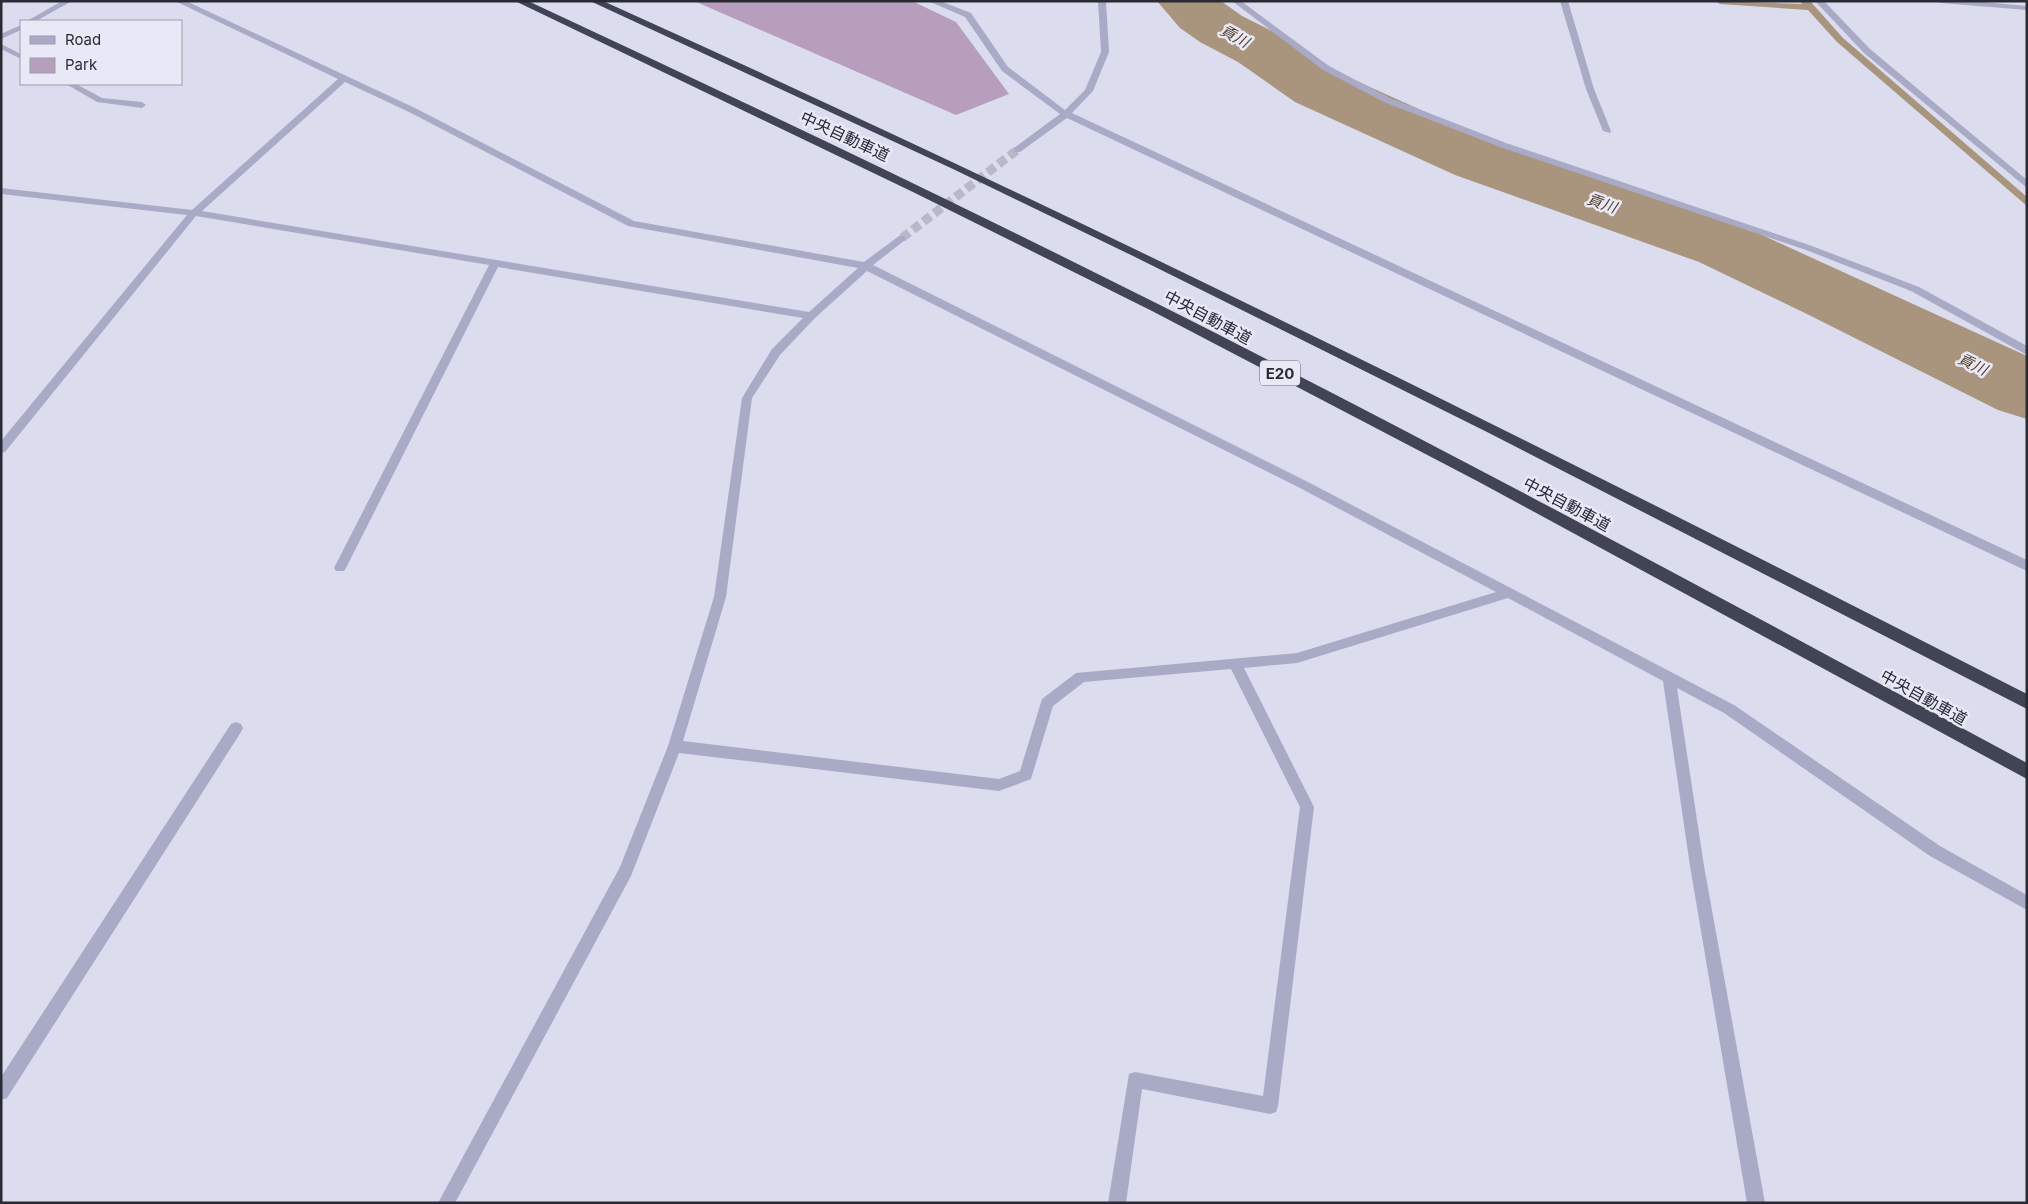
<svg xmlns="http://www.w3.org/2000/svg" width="2028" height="1204" font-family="Inter,'Noto Sans JP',sans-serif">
<rect width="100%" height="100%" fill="#dcdcef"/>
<!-- green -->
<polygon fill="#b79ebc" points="694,1 912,1 956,22 1009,94 956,115"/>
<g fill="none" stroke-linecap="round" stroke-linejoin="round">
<!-- stream -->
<polygon fill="#a9957e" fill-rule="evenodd" points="1715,1 1802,4 1800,1 1810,1 1843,38 2027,197 2027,206 1837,42 1808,10 1720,4"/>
<!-- river -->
<polygon fill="#a9957e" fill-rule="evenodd" points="1157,1 1221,1 1242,16 1282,36 1341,74 1503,147 1751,230 2027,356 2027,419 1998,410 1809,315 1699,262 1455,175 1295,102 1238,62 1200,42 1180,28"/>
<!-- minor-tunnel -->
<polyline stroke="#b8b8ca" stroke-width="9" stroke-dasharray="9 4.5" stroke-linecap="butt" points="902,238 1017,150"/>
<!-- minor -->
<g fill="#a9abc6" fill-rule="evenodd">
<polygon points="62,1 72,1 36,21 27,21"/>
<path d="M175 1H186L415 108 634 221 864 262 899 236H905V240L873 265 1308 482 1734 705 1940 846 2027 895V910L1930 856 1724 713 1677 688 1704 866 1765 1203H1747L1690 866 1663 681 1508 598 1297 663 1244 668 1314 807 1278 1106 1276 1112 1270 1114 1142 1089 1126 1203H1108L1129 1074 1135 1072 1263 1096 1300 807 1231 669 1084 682 1053 706 1031 779 999 791 679 753 631 876 455 1203H438L620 867 668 746 714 597 742 398 772 349 803 318 498 267 346 568 344 571H336L334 568 489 265 196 216 5 452 1 453V441L187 215 1 194V188L192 210 338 79ZM345 82 409 112 628 226 858 268 809 312 202 211ZM867 271 1300 488 1496 592 1297 653 1076 673 1042 699 1020 771 999 779 683 741 726 597 752 398 780 355 815 318Z"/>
<polygon points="928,1 940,1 971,13 1008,67 1065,110 1085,90 1101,52 1098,1 1106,1 1109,52 1093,91 1072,113 2027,560 2027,571 1067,118 1020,152 1014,152 1014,148 1060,114 1002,71 965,17"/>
<polygon points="1232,1 1241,1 1329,66 1390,98 1506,143 1812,246 1919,287 2027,346 2027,355 1911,291 1806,250 1500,147 1384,102 1323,70"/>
<polygon points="1560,1 1568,1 1594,89 1611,131 1610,133 1603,131 1586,89"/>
<polygon points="1815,1 1824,1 1870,49 2027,180 2027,188 1864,53"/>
<polygon points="1937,1 1973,1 2027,6 2027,10 1941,3"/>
<polygon points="21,25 21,30 1,39 1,34"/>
<polygon points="1,44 21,54 21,59 1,49"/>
<polygon points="66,84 76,84 102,98 142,102 146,105 142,108 97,102"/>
<polygon points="236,722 241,724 243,728 241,732 7,1098 1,1100 1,1077 231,724"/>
</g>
<!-- highway -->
<g fill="#404454" fill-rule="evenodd">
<path d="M515 1H528C740 100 951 200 1160 305 1452 452 1740 608 2027 763V779L1479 482 1152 311 915 193Z"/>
<path d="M590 1H603C1085 218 1557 454 2027 694V709L1489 433 1133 256 953 169Z"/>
</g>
</g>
<g text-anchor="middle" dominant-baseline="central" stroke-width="5" stroke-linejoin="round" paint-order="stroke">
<!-- far-water labels -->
<g font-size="15" font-style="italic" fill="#513c22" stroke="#e8e8f7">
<text transform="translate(1235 36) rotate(29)">貢川</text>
<text transform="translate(1602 203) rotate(19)">貢川</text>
<text transform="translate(1973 364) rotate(26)">貢川</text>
</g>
<!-- shield labels -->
<rect fill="#e8e8f7" stroke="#62636e" stroke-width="1" x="1260" y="360.5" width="40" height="25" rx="4"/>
<g font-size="15" font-weight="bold" fill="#282a34">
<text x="1280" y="373">E20</text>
</g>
<!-- street labels -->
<g font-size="16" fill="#282a34" stroke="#e8e8f7">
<text transform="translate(845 136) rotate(25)">中央自動車道</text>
<text transform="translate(1208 317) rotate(28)">中央自動車道</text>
<text transform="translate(1567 504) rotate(28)">中央自動車道</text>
<text transform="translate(1924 697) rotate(29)">中央自動車道</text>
</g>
</g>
<!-- border -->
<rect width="2028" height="1204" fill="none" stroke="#282a34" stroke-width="5"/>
<!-- legend -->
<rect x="20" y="20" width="162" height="65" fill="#e8e8f7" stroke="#9b9ca9"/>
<rect x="30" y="36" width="25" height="8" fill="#a9abc6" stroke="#9b9ca9"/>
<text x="65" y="45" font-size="15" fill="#282a34">Road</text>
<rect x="30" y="58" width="25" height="15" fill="#b79ebc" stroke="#9b9ca9"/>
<text x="65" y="70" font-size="15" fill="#282a34">Park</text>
</svg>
